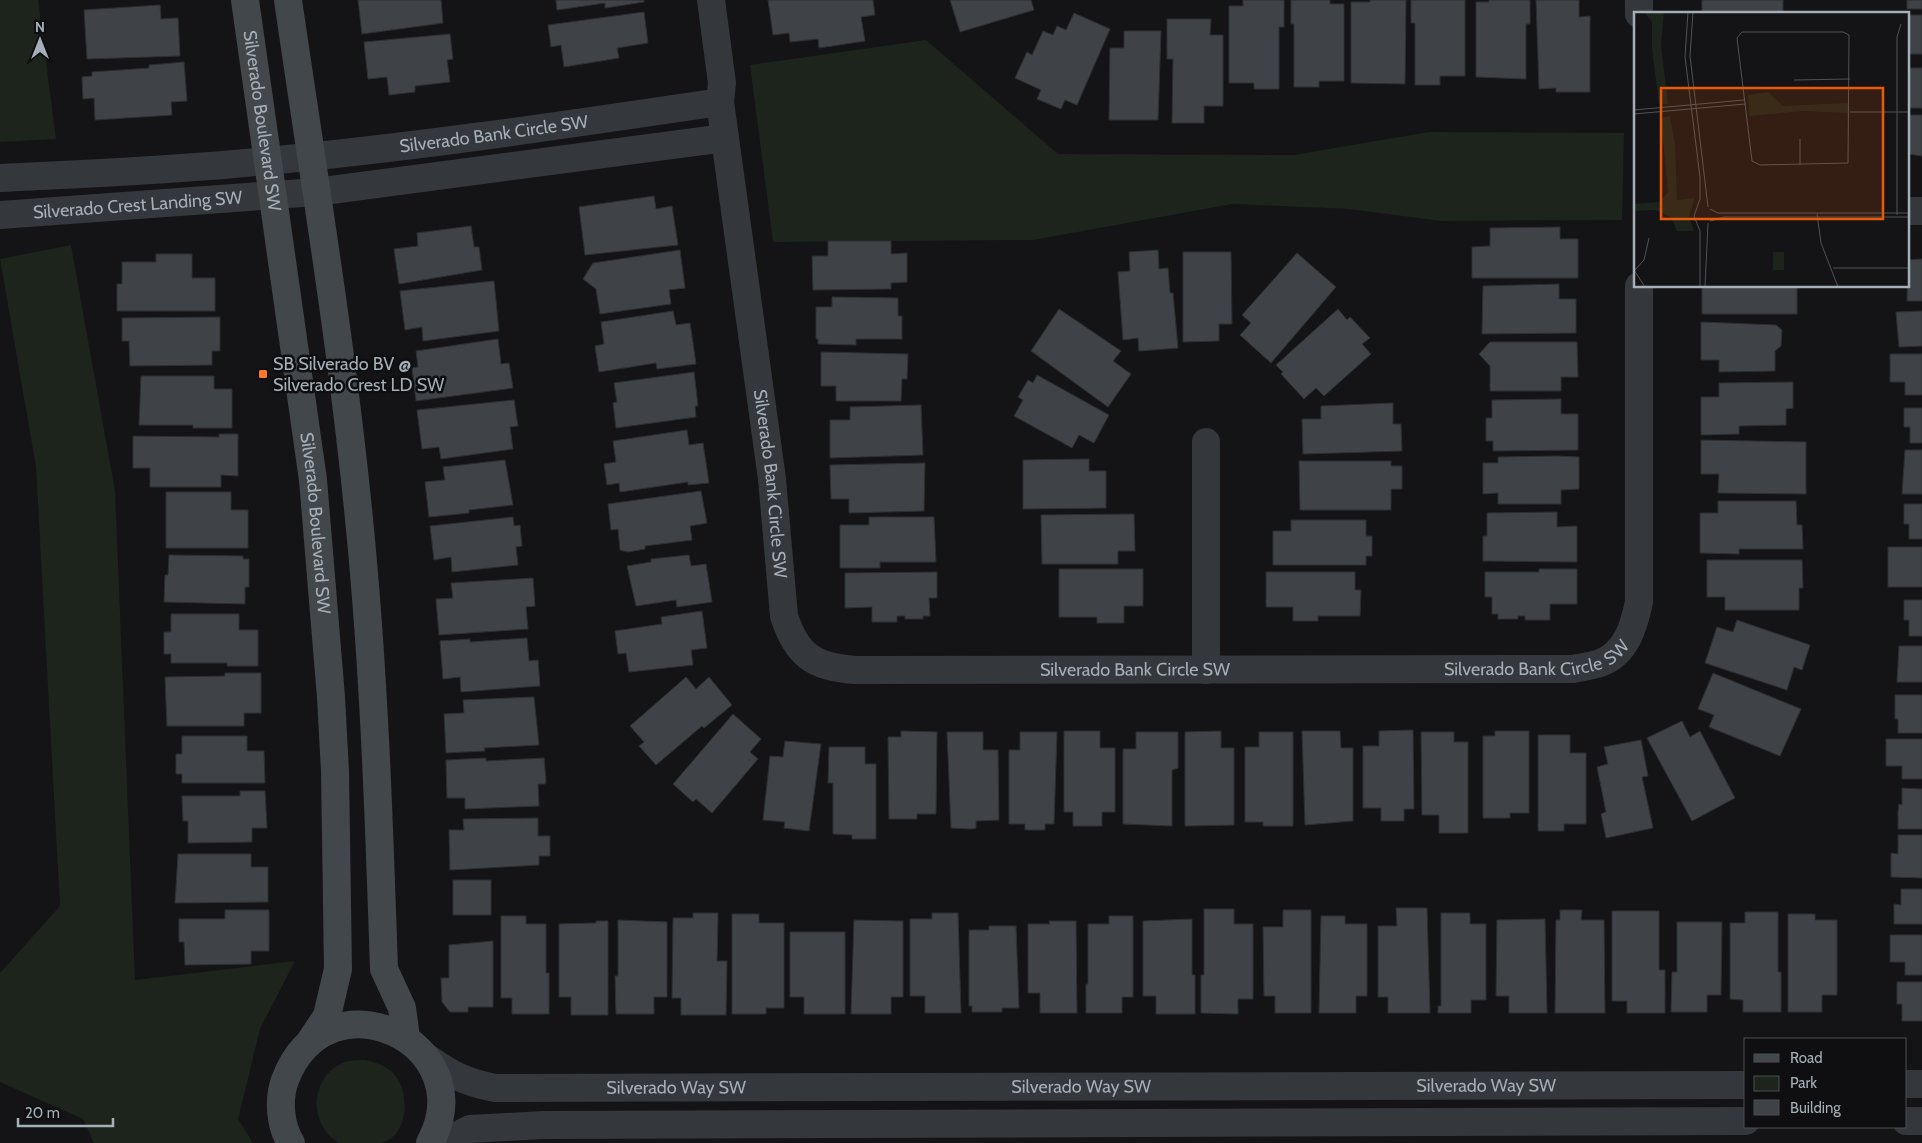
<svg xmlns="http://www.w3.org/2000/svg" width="1922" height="1143" font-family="Cabin,sans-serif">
<rect width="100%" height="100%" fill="#141416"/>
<!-- green -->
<g fill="#1c241b">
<polygon points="0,0 38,0 56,139 0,142"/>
<polygon points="926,40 1058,154 1294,155 1429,132 1624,133 1622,220 1441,221 1349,209 1232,204 1033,240 773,242 750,65"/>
<polygon points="71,245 115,491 135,980 295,961 260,1029 238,1119 253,1143 94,1143 83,1119 0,1082 0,973 60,906 36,467 0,259"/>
<path d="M365 1060C375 1062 385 1065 393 1073 410 1090 410 1134 382 1143 370 1143 352 1143 339 1143 306 1124 310 1071 349 1061 354 1060 360 1060 365 1060Z"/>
</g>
<!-- building -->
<g fill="#3f4246" stroke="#2d2f32">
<polygon points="358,0 441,0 443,23 362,34"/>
<polygon points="556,0 644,0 644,2 605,8 605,3 557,10"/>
<polygon points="768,0 873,0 875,15 861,17 865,41 819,48 818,39 790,42 789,33 773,35"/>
<polygon points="950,0 1031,0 1034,10 960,32"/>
<polygon points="1243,0 1284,0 1284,27 1279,27 1279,89 1254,89 1254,83 1229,83 1229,6 1243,6"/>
<polygon points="1291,0 1330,0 1330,4 1344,4 1344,81 1319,81 1319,87 1294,87 1294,24 1291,24"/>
<polygon points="1370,0 1406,0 1405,84 1351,83 1351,2 1370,2"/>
<polygon points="1411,0 1465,0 1465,76 1440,76 1440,85 1415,85 1415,23 1411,23"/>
<polygon points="1489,0 1530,0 1530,24 1526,24 1526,79 1476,77 1476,2 1489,2"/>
<polygon points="1536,0 1579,0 1579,17 1590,16 1590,92 1556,92 1556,88 1539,89"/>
<polygon points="1702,0 1783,0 1783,13 1801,14 1702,14"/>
<rect x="1907" y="0" width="15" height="9"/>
<polygon points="160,5 161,19 178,18 180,56 87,59 84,10"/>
<polygon points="644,12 648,43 617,48 619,58 564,67 561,45 551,47 548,25"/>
<polygon points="1074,13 1110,29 1077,105 1065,100 1061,109 1037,99 1041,90 1015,78 1027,52 1032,55 1043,31 1053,35 1057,26 1066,30"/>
<rect x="1908" y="15" width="14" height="39"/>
<polygon points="1167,19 1211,19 1210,35 1223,35 1223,106 1204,106 1204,123 1172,123 1173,59 1167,59"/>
<polygon points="1124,31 1161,31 1158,120 1109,120 1110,48 1124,48"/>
<polygon points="450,34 453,59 447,60 450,82 415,86 415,92 389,95 387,77 368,79 364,42"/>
<polygon points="184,62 187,101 171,102 172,115 95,120 94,98 83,99 82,77 92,76 92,72 149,68 149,65"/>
<rect x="1908" y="68" width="14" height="40"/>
<polygon points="1908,115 1922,115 1922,156 1908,154"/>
<polygon points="654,196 656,209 672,206 678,245 585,255 579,207"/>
<polygon points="471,226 474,247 479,247 482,270 399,284 394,249 418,246 417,233"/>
<polygon points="1560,227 1560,239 1578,239 1578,278 1472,278 1472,247 1490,246 1490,228"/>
<polygon points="828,241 891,241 891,254 907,253 907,282 891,283 891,289 813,290 812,256 828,256"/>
<polygon points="680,250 685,288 669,290 671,304 600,314 596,289 583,279 593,263"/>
<polygon points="1158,250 1159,269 1168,268 1170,293 1173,293 1178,348 1139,351 1138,338 1123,340 1118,272 1130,271 1129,252"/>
<polygon points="1183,252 1231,252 1232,324 1219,324 1219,341 1183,342"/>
<polygon points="1297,253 1336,287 1271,363 1240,335 1251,323 1242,315"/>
<polygon points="156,254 192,254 192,278 215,278 215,311 117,311 117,284 122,284 122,262 156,262"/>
<polygon points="1922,259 1922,301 1907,301 1908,260"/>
<polygon points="494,281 499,331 423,341 422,327 405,330 400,291"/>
<polygon points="1559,284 1559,299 1576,299 1576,333 1482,334 1483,286"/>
<rect x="1702" y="286" width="95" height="28"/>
<polygon points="832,297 898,298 898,316 902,316 902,339 856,339 856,345 818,344 818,339 816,339 816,307 832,307"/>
<polygon points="1059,309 1121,351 1113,361 1131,374 1108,407 1031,351"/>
<polygon points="1338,309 1347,320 1350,317 1370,338 1362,344 1371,354 1324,396 1316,388 1304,399 1281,374 1283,372 1276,365"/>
<polygon points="673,311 676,325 690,323 696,364 657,369 656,363 599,372 595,346 604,344 601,322"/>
<polygon points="1922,311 1922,346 1899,347 1896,312"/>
<polygon points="220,317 220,351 212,351 212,365 130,366 129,341 122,341 122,318"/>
<polygon points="1701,322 1776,325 1782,330 1781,346 1775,351 1775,371 1719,372 1719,360 1701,360"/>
<polygon points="498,339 501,364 509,363 513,388 416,401 412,368 418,367 416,351"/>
<polygon points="1490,342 1577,342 1578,377 1561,377 1561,391 1490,391 1490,366 1479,354"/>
<polygon points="821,352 908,354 907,379 902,379 901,401 836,401 836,386 821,386"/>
<polygon points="1890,354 1922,354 1922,395 1905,395 1905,382 1890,382"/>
<polygon points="694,372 698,406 695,406 696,417 616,428 613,403 617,402 614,383"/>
<polygon points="1037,375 1109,415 1094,443 1079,435 1072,448 1014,416 1023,400 1018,397 1028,380 1033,383"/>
<polygon points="141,376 214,376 214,389 232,389 232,428 193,428 193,425 139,425"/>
<polygon points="1793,382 1793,408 1786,409 1786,425 1739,426 1739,434 1701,435 1701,397 1719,397 1719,383"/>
<polygon points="1561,399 1561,414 1578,414 1578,450 1493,451 1493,441 1486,441 1486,418 1492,418 1492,400"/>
<polygon points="514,400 518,426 510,427 513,449 441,459 439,447 422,449 417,410"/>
<polygon points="1393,403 1393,424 1401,424 1402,451 1303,454 1302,419 1321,419 1321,406"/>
<polygon points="921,405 923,455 830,458 830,420 850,420 850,407"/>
<polygon points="1904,408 1922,408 1922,443 1910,443 1910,427 1904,427"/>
<polygon points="687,430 689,445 703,443 709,483 688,485 688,482 620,492 619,483 607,485 604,464 616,462 613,441"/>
<polygon points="219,434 238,434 238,476 221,475 221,487 150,487 150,468 133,468 133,436 219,437"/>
<polygon points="1701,440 1806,442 1806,494 1718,493 1719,474 1701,474"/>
<polygon points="1905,450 1922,450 1922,494 1902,494"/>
<polygon points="1557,456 1579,457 1579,489 1561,490 1561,504 1498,504 1498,493 1483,494 1483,463 1498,463 1498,457"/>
<polygon points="1089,459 1089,471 1106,471 1106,508 1023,509 1023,460"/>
<polygon points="505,460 513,505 469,510 469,513 429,517 425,482 445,480 443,467"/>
<polygon points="1299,461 1391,461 1391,466 1402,466 1402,489 1391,489 1391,510 1300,510"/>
<polygon points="925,463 924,511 849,513 849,499 831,499 830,465"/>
<polygon points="701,491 707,523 690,526 692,540 645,546 645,549 628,552 620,550 618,529 611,530 608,504"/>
<polygon points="166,492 231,492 231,510 248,510 248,548 166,548"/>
<polygon points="1718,501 1796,501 1797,525 1802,525 1803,549 1739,549 1739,554 1700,553 1700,513 1718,513"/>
<polygon points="1904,504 1922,504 1922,539 1909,539 1909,524 1904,524"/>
<polygon points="1557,512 1557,527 1577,526 1577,562 1483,561 1483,536 1487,536 1487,513"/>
<polygon points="1134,514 1135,551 1118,551 1118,564 1042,564 1041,515"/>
<polygon points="513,517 514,526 520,525 522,546 516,547 518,565 452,572 451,557 434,560 430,526"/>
<polygon points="869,517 934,517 936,562 880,562 880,568 840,568 840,525 869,525"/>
<polygon points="1291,520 1366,520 1366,536 1372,536 1372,556 1366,556 1366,565 1273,565 1273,531 1291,531"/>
<rect x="1888" y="547" width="34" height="40"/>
<polygon points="169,555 243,556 243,559 249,559 249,587 245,587 245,604 164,602 165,575 168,575"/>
<polygon points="689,555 691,566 706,564 712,602 677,607 676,600 636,606 627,566 651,562 651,559"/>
<polygon points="1707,560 1802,560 1803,588 1799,588 1799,610 1725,610 1725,597 1707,597"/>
<polygon points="1059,569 1143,569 1143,606 1124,606 1124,623 1097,623 1097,617 1059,617"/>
<polygon points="1539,569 1577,569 1577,604 1550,604 1550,620 1525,620 1525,616 1518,616 1518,619 1498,619 1498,614 1492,614 1492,597 1485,597 1485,572 1539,572"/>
<polygon points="937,572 937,598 929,598 930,616 923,616 923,619 905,619 905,616 897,616 897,622 872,622 872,607 845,608 845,573"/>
<polygon points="1266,572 1355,572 1355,590 1361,590 1360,616 1318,616 1318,621 1293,621 1293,607 1266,607"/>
<polygon points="533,578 535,606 526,607 528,629 439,635 436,599 453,598 451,583"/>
<polygon points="1904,600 1922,600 1922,636 1909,636 1909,620 1904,620"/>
<polygon points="702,611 707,648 691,650 693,665 629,672 626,653 618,654 615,631 662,624 661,617"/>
<polygon points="171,614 239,614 239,630 258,630 258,666 227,666 227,663 171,663 171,654 164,654 164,632 171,632"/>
<polygon points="1737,620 1810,645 1802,670 1794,667 1787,690 1705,663 1717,627 1733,632"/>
<polygon points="527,638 529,661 538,660 540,686 461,692 460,677 443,679 440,641 470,639 470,642"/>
<polygon points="1899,646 1922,646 1922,682 1897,682"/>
<polygon points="225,673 261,673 261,713 244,713 244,726 167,726 165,677 225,676"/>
<polygon points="1713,673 1801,709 1780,756 1709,727 1714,715 1698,709"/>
<polygon points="686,677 696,689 709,677 732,705 704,728 702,726 656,765 639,746 644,742 630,726"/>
<polygon points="1895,695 1922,695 1922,733 1898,733 1898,719 1895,719"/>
<polygon points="534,697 539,745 484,748 485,751 446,753 444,714 464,713 463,700"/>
<polygon points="733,714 761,739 750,752 758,759 712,813 696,799 693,802 673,784"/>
<polygon points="1682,721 1690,737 1700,731 1735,798 1692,821 1647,738"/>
<polygon points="1413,730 1414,809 1404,809 1404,821 1381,821 1381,808 1363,808 1363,746 1379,746 1379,731"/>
<polygon points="901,731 937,732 936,814 917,814 917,819 889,819 888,737 901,737"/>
<polygon points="1064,731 1100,731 1100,748 1115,748 1115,812 1102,812 1102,826 1073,826 1073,812 1064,812"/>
<polygon points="1221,731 1221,748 1234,748 1234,825 1185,826 1185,732"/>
<polygon points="1302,731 1340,731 1341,748 1353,748 1353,821 1305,825"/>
<polygon points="1495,731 1529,731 1529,813 1510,813 1510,818 1483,818 1483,736 1495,736"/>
<polygon points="947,732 983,732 983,750 998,750 999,820 976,821 976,828 972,829 951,828"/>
<polygon points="1020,732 1057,732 1054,824 1045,824 1045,830 1025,830 1025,824 1009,824 1009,750 1020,750"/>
<polygon points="1136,732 1178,732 1178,768 1172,770 1172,826 1123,824 1123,749 1136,749"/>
<polygon points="1259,732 1293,732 1293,826 1263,826 1263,822 1245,822 1245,747 1259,747"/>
<polygon points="1421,732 1454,732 1454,742 1468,742 1468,833 1439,833 1439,815 1422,815"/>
<polygon points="1538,735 1570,735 1570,753 1586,753 1586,824 1564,824 1564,831 1538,831"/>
<polygon points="182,736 247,736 247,751 264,751 265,783 182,783 182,774 176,774 176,754 182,754"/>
<polygon points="1886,739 1922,739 1922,779 1902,779 1902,766 1886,766"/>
<polygon points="1641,740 1648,776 1642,777 1653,828 1606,838 1601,814 1606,812 1597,767 1608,764 1604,747"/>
<polygon points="785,741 821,744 809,831 784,828 785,822 763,820 770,756 783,757"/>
<polygon points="829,747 865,747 865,764 876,764 876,839 852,839 852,835 833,834 833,783 828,783"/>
<polygon points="486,758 486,761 544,758 546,781 545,784 538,784 539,806 465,809 465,798 447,798 446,760"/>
<polygon points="1902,788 1922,789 1922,829 1898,829 1898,812 1899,804 1902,805"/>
<polygon points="240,791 265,791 267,828 252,828 252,842 188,843 188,821 183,821 182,796 240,796"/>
<polygon points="538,818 538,836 550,836 550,856 539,856 539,865 450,870 449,830 464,830 463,819"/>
<polygon points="1898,835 1922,835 1922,878 1891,877 1891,853 1898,854"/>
<polygon points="178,854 251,854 251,867 268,867 268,902 175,903"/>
<rect x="453" y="880" width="38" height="35"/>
<polygon points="1901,889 1922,889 1922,924 1894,924 1894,904 1901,905"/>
<polygon points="1396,908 1427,908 1430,1013 1388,1013 1388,997 1378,997 1378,926 1397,926"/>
<polygon points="1204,909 1234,909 1234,924 1253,924 1253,999 1238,999 1238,1014 1201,1013 1201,975 1204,975"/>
<polygon points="225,910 269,910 269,951 251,951 251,964 185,965 184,942 179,942 179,919 225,919"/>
<polygon points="1283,910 1311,910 1311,1013 1275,1013 1275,996 1264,996 1263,927 1283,927"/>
<polygon points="1560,910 1582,910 1581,920 1604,920 1605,1013 1555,1013 1556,920 1560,920"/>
<polygon points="1612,911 1659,911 1659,970 1665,970 1665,1013 1627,1013 1627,1001 1612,1001"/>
<polygon points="1745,912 1778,912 1778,972 1781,972 1781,1012 1743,1012 1743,1000 1730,999 1730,923 1745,923"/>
<polygon points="693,913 718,913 717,961 727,961 726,1015 681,1015 681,998 672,998 673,918 693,918"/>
<polygon points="932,913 958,913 961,1013 925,1013 925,996 910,996 910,919 932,919"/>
<polygon points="1441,913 1470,913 1470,924 1486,924 1486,1000 1471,1000 1471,1013 1438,1013 1438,1006 1441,1006"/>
<polygon points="732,914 759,914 759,923 784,923 784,1008 766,1008 766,1014 732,1014"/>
<polygon points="1788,914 1815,914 1815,920 1837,920 1837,995 1822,995 1822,1012 1788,1012"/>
<polygon points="501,916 526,916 526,924 546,924 546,973 549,973 549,1014 512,1014 512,998 501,998"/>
<polygon points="1109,916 1133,916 1133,997 1122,997 1122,1013 1086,1013 1086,984 1088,984 1088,924 1109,924"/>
<polygon points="1321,916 1345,916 1345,924 1367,924 1367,996 1356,996 1356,1013 1319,1013"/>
<polygon points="1192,919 1192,975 1195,975 1195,1014 1156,1014 1156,996 1143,996 1143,921"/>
<polygon points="1545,919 1547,1013 1509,1013 1509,996 1496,996 1497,920"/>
<polygon points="618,920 667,922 667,997 654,997 654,1014 616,1014 615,976 618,976"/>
<polygon points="854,920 903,921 903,997 891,997 891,1014 851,1014"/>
<polygon points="596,921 608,921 608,1015 571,1015 571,997 559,997 559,924 596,923"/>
<polygon points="1049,921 1076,921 1077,1013 1040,1013 1040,993 1028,993 1028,924 1050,924"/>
<polygon points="1677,922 1722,922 1721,995 1707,995 1707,1012 1671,1012 1672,972 1677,972"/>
<polygon points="989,926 1016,926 1019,1008 1002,1008 1002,1012 972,1012 972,1006 969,1006 969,930 989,930"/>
<polygon points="790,932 845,932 845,1014 804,1014 804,997 790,997"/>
<polygon points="1890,935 1922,935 1922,975 1905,975 1905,962 1890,962"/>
<polygon points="493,941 493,1007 468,1007 468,1012 450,1012 442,1002 441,978 449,978 449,945"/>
<polygon points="1897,982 1922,982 1922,1021 1902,1021 1902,1004 1897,1004"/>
</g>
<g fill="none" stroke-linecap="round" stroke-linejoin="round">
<!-- street -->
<g stroke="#34373b" stroke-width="28">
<path id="s1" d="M711 0 722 83 720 102 772 479 784 616C797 656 814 667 855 670L1573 669C1582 667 1592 666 1600 663 1626 654 1634 626 1639 602V286"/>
<polyline points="1639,14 1639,0"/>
<path id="s2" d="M0 178C78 174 156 171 234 164 396 150 558 126 720 102"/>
<polyline points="1908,211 1922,211"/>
<path id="s3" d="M0 215 316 192 725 138"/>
<polyline points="1206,670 1206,442"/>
<path id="s4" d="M425 1056C450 1074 464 1082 495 1088L1746 1085"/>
<polyline points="1906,1084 1922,1084"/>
<polyline points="1906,1121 1922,1121"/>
<polyline points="442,1143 470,1129 544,1125 1746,1121"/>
</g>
<!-- secondary -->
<g stroke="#42474b" stroke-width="28">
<path id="s5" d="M245 0 313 480 331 697 335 771 338 969 327 1016 309 1043"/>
<path d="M288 0C313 173 342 345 359 519 374 669 379 818 384 969L402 1008 406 1038"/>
<path d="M291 1143C280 1126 278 1099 285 1080 328 968 484 1044 430 1143"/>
</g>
</g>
<!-- markers -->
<rect fill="#ff7922" stroke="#0f0f11" stroke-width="2" x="258" y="369" width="10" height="10" rx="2.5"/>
<g text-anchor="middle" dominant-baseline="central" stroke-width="5" stroke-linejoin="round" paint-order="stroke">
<!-- street labels -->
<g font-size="18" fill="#a4afb7" stroke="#0f0f11">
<text stroke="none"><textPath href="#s5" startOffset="122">Silverado Boulevard SW</textPath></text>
<text stroke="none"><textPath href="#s2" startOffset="496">Silverado Bank Circle SW</textPath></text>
<text stroke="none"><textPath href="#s3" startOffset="138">Silverado Crest Landing SW</textPath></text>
<text stroke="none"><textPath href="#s1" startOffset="488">Silverado Bank Circle SW</textPath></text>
<text stroke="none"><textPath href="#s5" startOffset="528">Silverado Boulevard SW</textPath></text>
<text stroke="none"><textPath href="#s1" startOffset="1402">Silverado Bank Circle SW</textPath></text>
<text stroke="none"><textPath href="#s1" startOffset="998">Silverado Bank Circle SW</textPath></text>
<text stroke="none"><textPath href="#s4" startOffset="1069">Silverado Way SW</textPath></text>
<text stroke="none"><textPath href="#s4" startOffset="664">Silverado Way SW</textPath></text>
<text stroke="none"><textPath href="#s4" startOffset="259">Silverado Way SW</textPath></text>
</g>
<!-- poi labels -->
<g font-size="18" fill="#a4afb7" stroke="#0f0f11" text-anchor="start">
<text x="273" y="364">SB Silverado BV @<tspan x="273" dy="21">Silverado Crest LD SW</tspan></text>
</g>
</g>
<!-- overview -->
<g transform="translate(1634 12)">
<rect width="275" height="275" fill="#141416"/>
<path d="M10 0H30L27 33 34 92H25L18 37V10ZM134 80 149 94 214 91V101L169 99 116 104 114 83ZM36 104 41 132 43 188 61 186 55 205 60 219H43L37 205 21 198 0 199V192L26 190 34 180 27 106ZM139 240H150V258H139Z" fill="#1c241b"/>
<path fill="none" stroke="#4e5256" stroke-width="1" d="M54 0 51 45 66 165V187L60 204 66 219V275M59 0 56 44 74 195M108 20H209L215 23 214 151 126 153 118 149 103 26ZM160 68 216 67M0 98 110 88M216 100H275M0 102 111 92M166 153V127M76 197 84 201H275M183 202 187 231 204 275M263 203V25L267 12M76 209 90 205H275M199 256H275M0 258 11 275M0 259 10 248 15 226M71 275 74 211"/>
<path fill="#e8590c" fill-opacity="0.15" stroke="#e8590c" stroke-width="2.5" d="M27 76H249V207H27Z"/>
<rect width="275" height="275" fill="none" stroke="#a4afb7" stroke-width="2.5"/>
</g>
<!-- legend -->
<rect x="1744" y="1038" width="162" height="90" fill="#0f0f11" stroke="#4b4f53"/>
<rect x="1754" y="1054" width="25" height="8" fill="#42474b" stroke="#4b4f53"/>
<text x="1790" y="1063" font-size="15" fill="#a4afb7">Road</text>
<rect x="1754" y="1076" width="25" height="15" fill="#1c241b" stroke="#4b4f53"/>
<text x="1790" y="1088" font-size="15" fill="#a4afb7">Park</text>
<rect x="1754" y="1100" width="25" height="15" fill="#3f4246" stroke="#4b4f53"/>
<text x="1790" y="1113" font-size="15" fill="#a4afb7">Building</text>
<!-- north arrow -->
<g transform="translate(40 40)" stroke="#0f0f11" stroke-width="4" paint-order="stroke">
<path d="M0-4L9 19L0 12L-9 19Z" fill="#a4afb7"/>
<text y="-8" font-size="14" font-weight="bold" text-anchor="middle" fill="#a4afb7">N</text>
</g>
<!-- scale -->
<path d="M18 1118v8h95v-8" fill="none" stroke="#a4afb7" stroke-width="2.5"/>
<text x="25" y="1118" font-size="15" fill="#a4afb7" stroke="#0f0f11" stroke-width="4" paint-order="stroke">20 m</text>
</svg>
